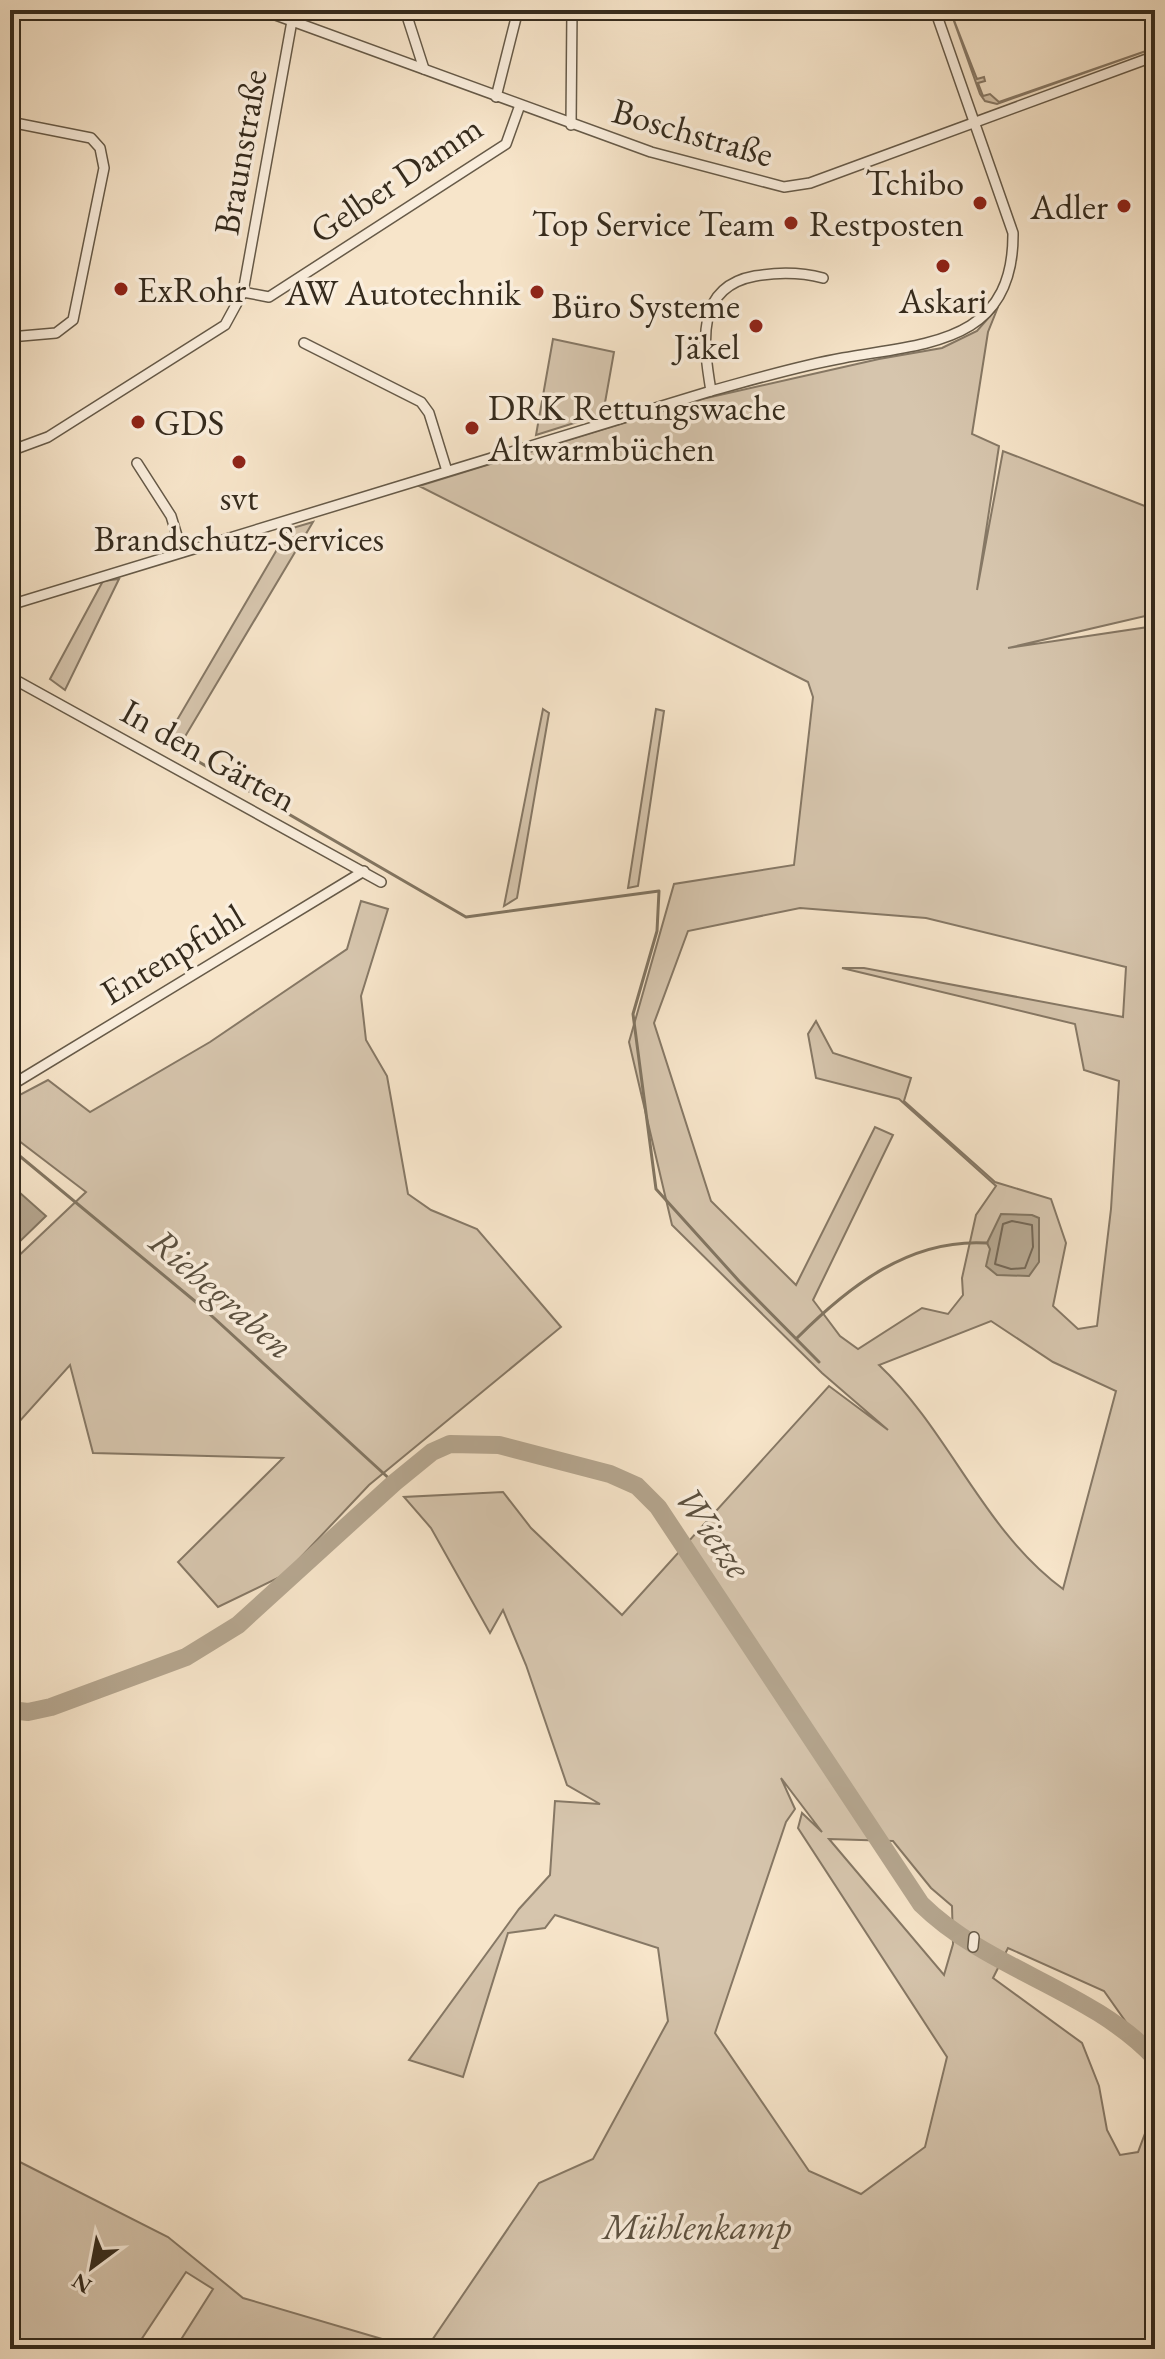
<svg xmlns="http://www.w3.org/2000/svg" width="1165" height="2359" font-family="'EB Garamond',serif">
<rect width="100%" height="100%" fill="#f7e5ca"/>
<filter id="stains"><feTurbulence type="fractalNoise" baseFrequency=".0025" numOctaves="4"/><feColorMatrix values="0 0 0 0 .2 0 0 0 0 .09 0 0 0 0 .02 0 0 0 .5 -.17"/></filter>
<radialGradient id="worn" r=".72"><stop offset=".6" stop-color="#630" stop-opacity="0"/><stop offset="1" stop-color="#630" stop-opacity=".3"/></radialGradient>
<!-- green -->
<g fill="#d6c5ad" stroke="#867865" stroke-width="2" fill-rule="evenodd">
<polygon points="950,10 977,79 984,77 985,81 978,83 983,96 990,94 999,102 1146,51 997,104 985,101 980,94"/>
<path d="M998 307 988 332 972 434 999 446 977 590 1003 451 1155 510 1154 614 1008 648 1155 626V2063L1104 1991 1008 1948 993 1978 1082 2043 1099 2086 1107 2130 1120 2155 1138 2152 1155 2107V2349H426L539 2183 593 2159 668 2021 658 1948 555 1915 545 1928 508 1933 463 2077 409 2060 519 1909 550 1875 555 1801 600 1804 567 1785 526 1665 503 1610 490 1633 431 1528 404 1497 503 1492 531 1528 622 1615 829 1386 888 1430 822 1373 672 1225 629 1042 674 884 794 865 813 697 808 682 419 486 702 399 879 359 942 348 977 331ZM800 908 926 918 1126 967 1123 1017 864 968H842L1075 1024 1084 1070 1119 1081 1111 1209 1097 1326 1078 1329 1053 1306 1066 1243 1051 1199 995 1182 904 1101 911 1078 833 1053 816 1021 808 1034 816 1078 899 1099 996 1186 976 1215 962 1278 963 1295 948 1314 922 1308 858 1349 840 1336 813 1300 893 1135 875 1127 796 1285 711 1201 654 1023 688 931ZM991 1321 1053 1362 1116 1391 1063 1589C983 1530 950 1432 879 1365ZM781 1778 822 1832 802 1813 798 1828 947 2057 925 2147 861 2194 809 2171 715 2033 786 1822 795 1809ZM829 1839 893 1841 931 1888 952 1906 953 1944 944 1975Z"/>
<polygon points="553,339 614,352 603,414 536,435"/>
<polygon points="313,522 180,745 163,744 289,529"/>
<polygon points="119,579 65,690 50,679 103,581"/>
<polygon points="543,709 549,713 517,898 504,906"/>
<polygon points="656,709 664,711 638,886 628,888"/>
<polygon points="361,901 388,909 361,996 366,1040 387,1076 408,1194 431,1210 477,1229 561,1327 369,1485 284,1575 218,1607 178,1562 283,1458 93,1453 70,1365 10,1432 10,1264 86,1192 10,1134 10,1100 48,1080 90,1112 210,1042 347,949"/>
<polygon points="10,2157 168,2237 243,2298 416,2349 175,2349 213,2289 186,2272 135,2349 10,2349"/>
</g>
<!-- water -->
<g fill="#b5a68f" stroke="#827561" stroke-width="2">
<polygon points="10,1184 46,1216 10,1251"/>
<polygon points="1001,1214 1032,1215 1039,1218 1039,1262 1029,1276 997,1275 986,1266 990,1249 987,1243"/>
</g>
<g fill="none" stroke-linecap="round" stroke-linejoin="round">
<!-- shore -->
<polygon stroke="#756856" stroke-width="2" points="1012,1221 1032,1225 1033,1247 1025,1268 1011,1269 995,1264 1003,1224"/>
<!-- stream -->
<g stroke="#827561" stroke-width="3">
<polyline points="187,755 466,917 659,891 657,931 633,1014 656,1189 739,1281 819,1362"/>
<polyline points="10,1148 202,1307 394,1483"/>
<path d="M797 1338C849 1286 910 1238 987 1243"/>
</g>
<!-- river -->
<path stroke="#b5a68f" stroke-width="18" d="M10 1710 28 1712 51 1707 186 1657 238 1625 394 1483 432 1452 450 1444 499 1445 610 1474 637 1486 658 1507 921 1904C988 1970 1090 1989 1155 2058"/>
<defs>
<g id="minor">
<polyline points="262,10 651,152 784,187 810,183 1155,56"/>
<polyline points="405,10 424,69"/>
<polyline points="496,97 518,10"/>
<polyline points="10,122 91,138 100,148 104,168 73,320 56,333 10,337"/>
<polyline points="571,125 572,10"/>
<polyline points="243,292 269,297 506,144 520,105"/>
<polyline points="304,343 421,402 429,413 447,471"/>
<path d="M711 391C703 343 695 287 755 276 779 272 800 272 823 278"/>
<polyline points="10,451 48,437 225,325 243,292 292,21"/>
<polyline points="137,463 171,516 182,552"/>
<path d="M10 605 711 391C755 379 798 366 843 358 926 343 1014 344 1013 233L935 10"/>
<polyline points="10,677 381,882"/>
<polyline points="10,1086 364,871"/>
<polyline points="973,1947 974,1937"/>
</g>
</defs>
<!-- minor casing -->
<use href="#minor" stroke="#665a48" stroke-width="12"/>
<!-- minor -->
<use href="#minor" stroke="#faeedd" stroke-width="9"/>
</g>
<!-- markers -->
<g fill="#8f2418" stroke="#faeedd" stroke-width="3">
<circle cx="980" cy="203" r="8"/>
<circle cx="1124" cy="206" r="8"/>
<circle cx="791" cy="223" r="8"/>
<circle cx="943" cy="266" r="8"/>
<circle cx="121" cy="289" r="8"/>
<circle cx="537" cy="292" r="8"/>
<circle cx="756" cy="326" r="8"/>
<circle cx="138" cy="422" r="8"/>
<circle cx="472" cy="428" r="8"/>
<circle cx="239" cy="462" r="8"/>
</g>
<g text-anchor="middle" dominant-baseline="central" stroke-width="7" stroke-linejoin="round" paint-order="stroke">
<!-- street labels -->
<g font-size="36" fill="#352b1d" stroke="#faeedd">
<text transform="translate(693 132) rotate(16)">Boschstraße</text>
<text transform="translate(240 152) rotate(-80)">Braunstraße</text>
<text transform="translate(396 179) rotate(-34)">Gelber Damm</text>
<text transform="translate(209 755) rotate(29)">In den Gärten</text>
<text transform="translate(172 954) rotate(-31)">Entenpfuhl</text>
</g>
<!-- poi labels -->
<g font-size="36" fill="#352b1d" stroke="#faeedd" text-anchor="end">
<text x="964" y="182">Tchibo<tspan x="964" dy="41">Restposten</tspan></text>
<text x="1108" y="206">Adler</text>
<text x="775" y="223">Top Service Team</text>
<text x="137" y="289" text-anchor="start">ExRohr</text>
<text x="521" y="292">AW Autotechnik</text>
<text x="943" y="300" text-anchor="middle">Askari</text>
<text x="740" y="305">Büro Systeme<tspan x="740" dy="41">Jäkel</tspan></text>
<text x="488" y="407" text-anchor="start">DRK Rettungswache<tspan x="488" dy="41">Altwarmbüchen</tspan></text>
<text x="154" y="422" text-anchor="start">GDS</text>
<text x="239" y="497" text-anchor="middle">svt<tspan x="239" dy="41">Brandschutz-Services</tspan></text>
</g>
<!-- park labels -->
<g font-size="36" font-style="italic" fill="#5d5241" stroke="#faeedd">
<text x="697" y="2226">Mühlenkamp</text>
</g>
<!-- water labels -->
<g font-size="38" font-style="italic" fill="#5b503f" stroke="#faeedd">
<text transform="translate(222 1293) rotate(41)">Riehegraben</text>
<text transform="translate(714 1532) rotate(55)">Wietze</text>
</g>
</g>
<!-- margin -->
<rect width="1165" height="2359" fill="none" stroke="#f7e5ca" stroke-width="40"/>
<rect x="12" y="12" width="1141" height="2335" fill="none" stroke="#352b1d" stroke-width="4"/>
<rect x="20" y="20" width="1125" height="2319" fill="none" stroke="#352b1d" stroke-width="2"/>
<!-- north arrow -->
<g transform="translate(92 2267) rotate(212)" stroke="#faeedd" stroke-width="6" paint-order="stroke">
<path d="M0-6L14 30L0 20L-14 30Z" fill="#352b1d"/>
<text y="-12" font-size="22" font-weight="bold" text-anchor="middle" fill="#352b1d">N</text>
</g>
<rect width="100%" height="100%" filter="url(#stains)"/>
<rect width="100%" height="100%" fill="url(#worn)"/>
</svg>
